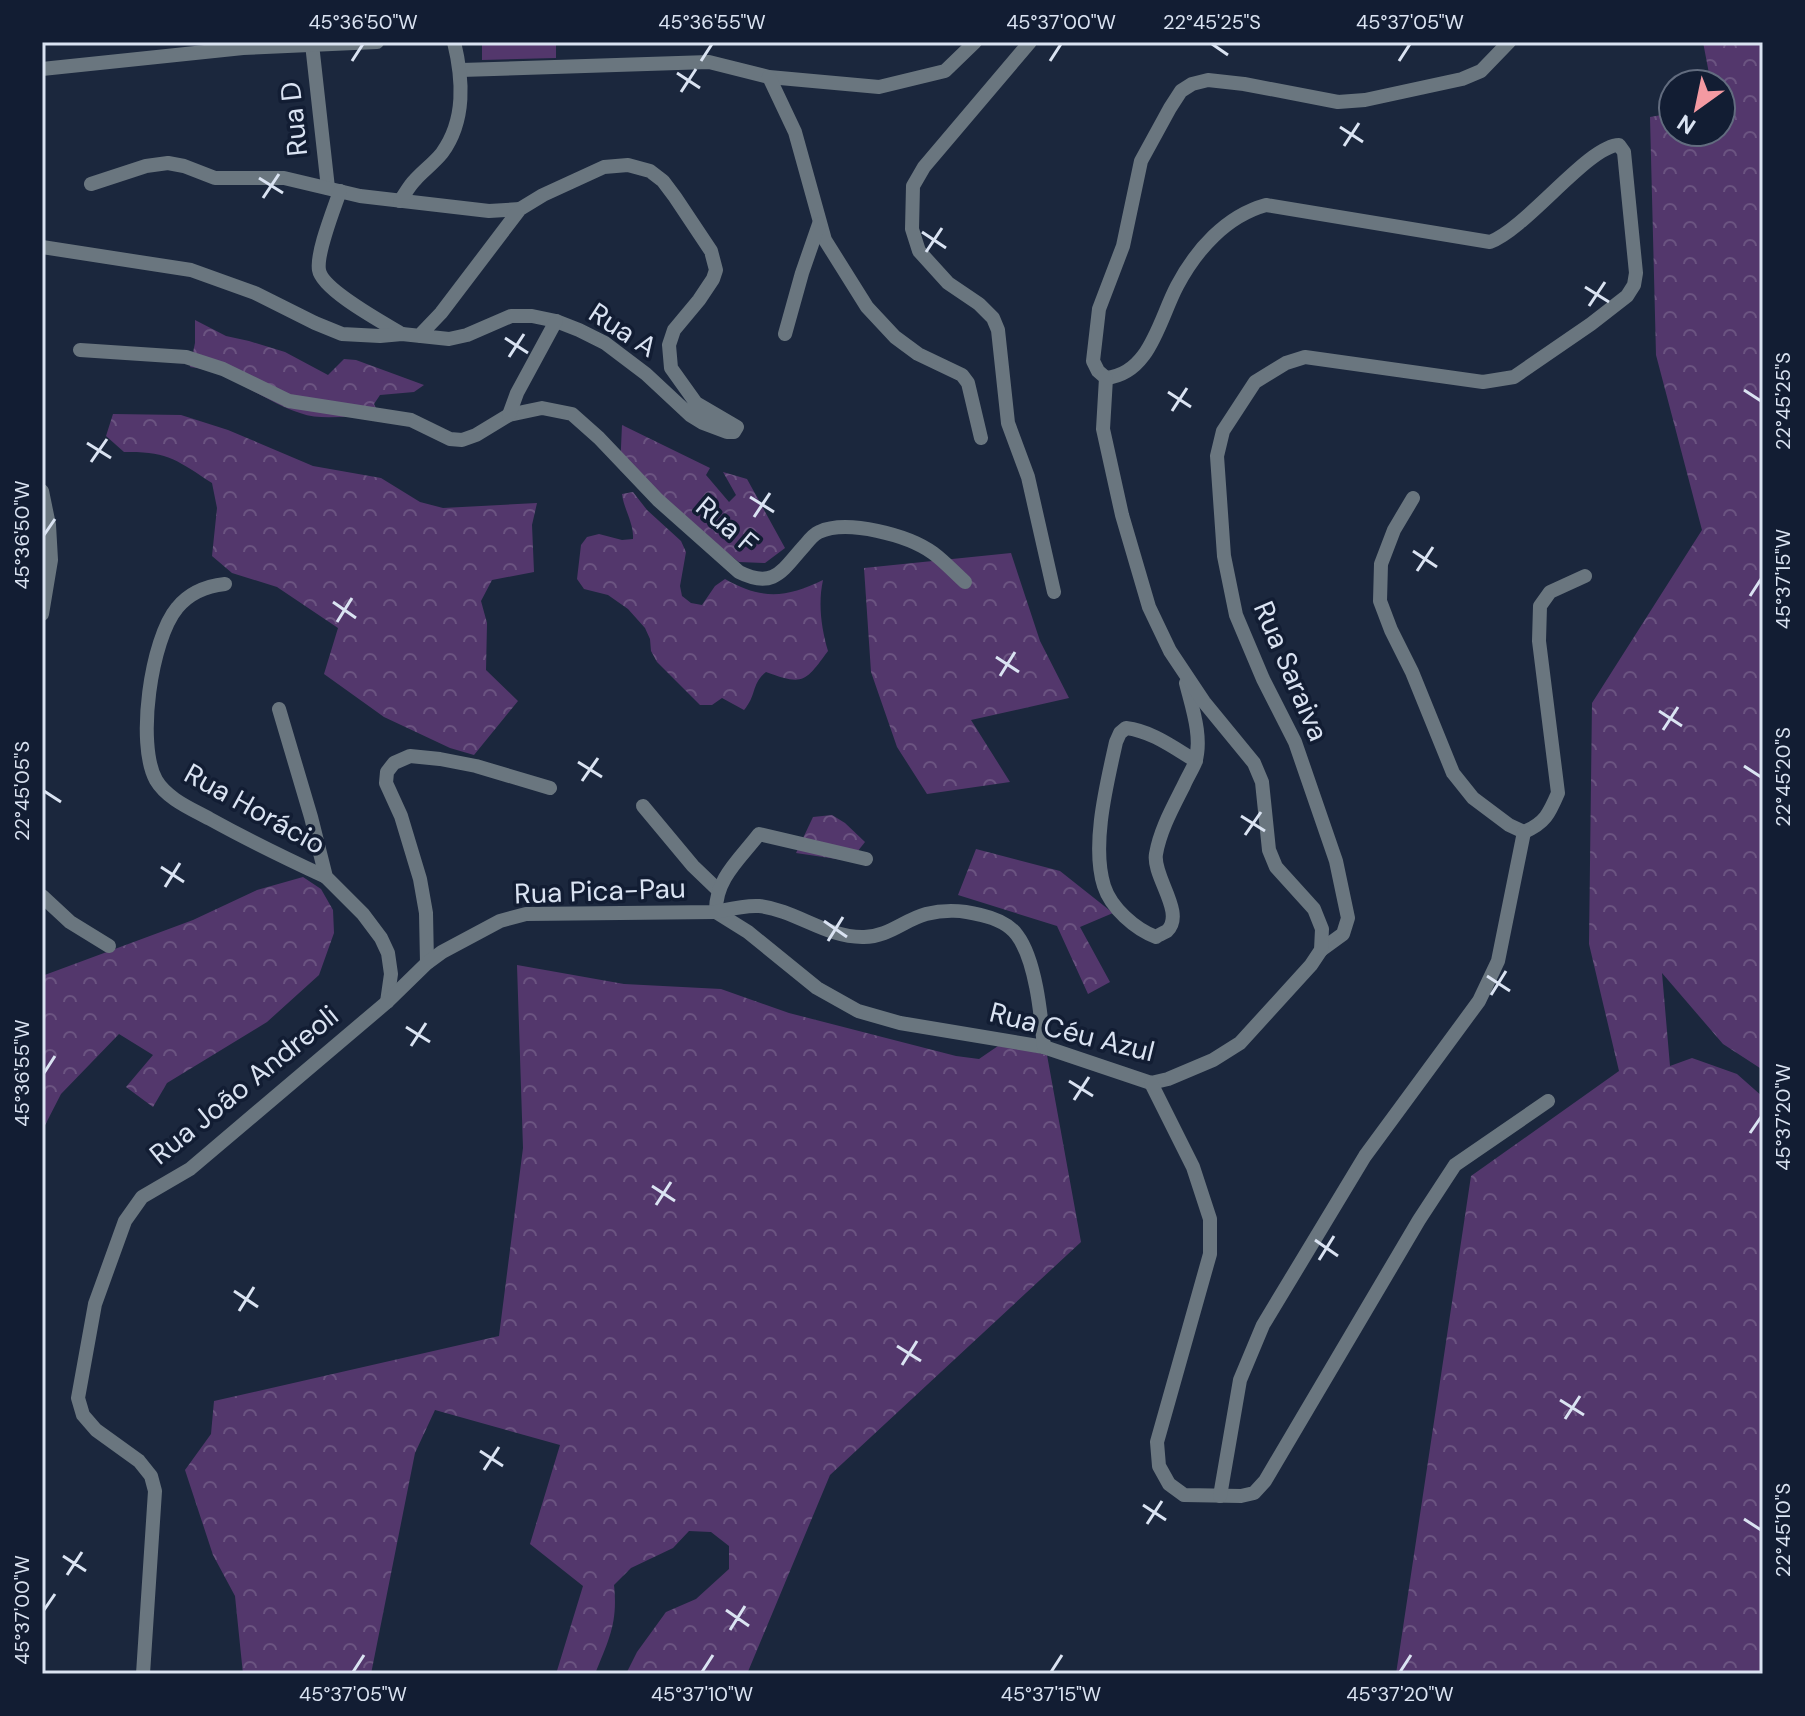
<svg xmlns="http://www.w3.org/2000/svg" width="1805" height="1716" font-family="'DM Sans',sans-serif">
<defs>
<pattern id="forest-crowns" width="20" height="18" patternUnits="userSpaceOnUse" patternTransform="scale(2)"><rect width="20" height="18" fill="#53376c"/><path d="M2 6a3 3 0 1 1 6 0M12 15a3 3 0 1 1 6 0" fill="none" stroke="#6b5481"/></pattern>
</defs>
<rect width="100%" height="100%" fill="#1b273d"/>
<!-- forest -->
<g fill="url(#forest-crowns)">
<polygon points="1703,42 1763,42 1763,1070 1723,1044 1662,973 1670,1066 1692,1058 1737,1074 1763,1097 1763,1674 1396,1674 1471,1176 1619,1071 1589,944 1592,703 1702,530 1656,355 1650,117 1673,113 1673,132 1721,132 1721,84 1711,84"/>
<path d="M195 320 226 336 249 341 285 352 328 375 344 359 356 360 424 385 414 392 380 395 374 404 382 421C356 411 327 423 300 413 263 401 229 371 190 367L195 343Z"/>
<path d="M113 414 181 415 228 430 313 466 381 478 420 502 443 508 537 503 532 525 534 572 492 580 481 601 487 623 486 670 518 701 474 755 450 748 384 717 324 674 338 628 277 587 232 573 212 556 217 508 212 483C177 460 167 451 124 452L106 436Z"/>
<polygon points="622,425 710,468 706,475 729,502 736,495 723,472 747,479 785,548 765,563 739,562 620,470"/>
<path d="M633 492 647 510 681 541 686 552 680 586 682 596 691 603 702 605 715 586 725 579C762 600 786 598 823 580 818 603 821 627 828 651 805 682 804 686 766 672 751 684 757 695 744 710L722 698 712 705H700L657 662 651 651 650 639 645 628 628 609 608 595 584 589 577 579 581 545 587 537 599 534 622 540 633 539C634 523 624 510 622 494Z"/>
<polygon points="1011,553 1040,641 1069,698 971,720 1010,782 927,794 897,747 871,672 864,568"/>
<polygon points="832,815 845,823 865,842 850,861 796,853 813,817"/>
<polygon points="976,849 1060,871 1113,913 1080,927 1110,982 1088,994 1057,926 958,895"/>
<polygon points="303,877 321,889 333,910 334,933 319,975 267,1022 167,1083 153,1107 126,1087 153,1055 119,1034 61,1094 42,1131 42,976 193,920 257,890"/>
<path d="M517 965 624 984 721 989 789 1013 956 1056 979 1059 998 1046 1022 1049 1047 1055 1081 1242 830 1475 747 1674H626L637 1652 666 1612 696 1599 729 1569V1546L711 1532 689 1531 673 1548 631 1568 614 1585C618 1623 609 1639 595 1674H556L583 1586 530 1544 560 1445 435 1410 415 1453 371 1674H243L235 1596 213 1555 185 1470 211 1434 214 1401 499 1336 523 1148Z"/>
</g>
<!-- garden -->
<polygon fill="#53376c" points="482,42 556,42 556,58 482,60"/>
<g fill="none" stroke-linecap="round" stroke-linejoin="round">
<!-- minor -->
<g stroke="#6a767f" stroke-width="14">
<polyline points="1030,42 924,167 913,186 912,229 919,251 948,283 979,304 993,318 998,330 1008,423 1028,477 1054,592"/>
<polyline points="312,44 328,188"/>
<polyline points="42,69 243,48 377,42"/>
<polyline points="461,70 709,62 769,77 879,87 945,71 975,42"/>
<polyline points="769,77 795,132 825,240 867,307 895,337 918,354 962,375 968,383 981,438"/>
<polyline points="91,184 146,166 168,163 184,166 215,178 284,178 360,196 489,211 520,209"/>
<path d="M340 191C334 209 316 253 319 270 322 290 384 323 402 334"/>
<path d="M400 201C405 194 409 186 415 180 423 171 434 163 442 153 466 120 463 79 454 42"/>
<polyline points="42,247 191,270 255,293 315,323 342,334 380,336 402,334 449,339 467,335 511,316 532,316 556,321 579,330 605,343 646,374 690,415 703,423 727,432 734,432 737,427 696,403 671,368 669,345 674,330 699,300 713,279 716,270 711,251 675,197 663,181 650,171 628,165 604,167 543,195 520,209 441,313 419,336"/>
<polyline points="785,334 802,273 819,224"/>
<path d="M80 350 186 357 223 369 289 401 411 420 450 439 462 440 476 435 509 415 542 408 572 414 599 438 658 500 739 572C775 590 783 569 805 545 809 540 814 534 819 532 847 519 908 535 933 553 944 561 955 573 965 582"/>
<path d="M1106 378C1150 374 1159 320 1177 286 1196 250 1226 216 1266 205L1490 242C1527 228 1589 145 1619 145L1624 152 1636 273 1634 285 1627 296 1591 324 1514 377 1483 382 1305 357 1286 363 1255 382 1223 431 1217 456 1224 556 1236 615 1263 679 1295 742 1336 861 1348 918 1343 934 1321 950"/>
<polyline points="509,415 517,393 556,321"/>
<polyline points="42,491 49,525 51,560 42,614"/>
<polyline points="1413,498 1394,530 1381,564 1380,601 1391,630 1412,672 1453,773 1473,798 1509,825 1524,832"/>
<path d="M225 584C207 586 189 593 177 608 151 639 136 744 156 780 167 799 192 809 210 819 248 840 287 859 326 877"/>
<path d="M1186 683C1192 707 1203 738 1195 763 1192 770 1187 778 1184 785 1173 807 1160 830 1156 854 1152 876 1186 913 1167 931 1167 931 1157 936 1156 937 1135 929 1111 908 1104 886 1091 845 1107 783 1116 742L1120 733 1126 728C1152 731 1174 748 1196 761"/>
<polyline points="279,709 311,817 326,877 363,914 381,938 388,953 391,974 387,1002"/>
<polyline points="643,806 693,866 718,890"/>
<path d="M1524 832C1545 823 1549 814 1558 793L1539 641 1540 606 1550 592 1585 576"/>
<polyline points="42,896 70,922 109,946"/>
<polyline points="716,912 748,932 817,988 858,1011 900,1023 1044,1047 1151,1083 1168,1079 1213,1060 1240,1043 1311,965 1321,950 1322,929 1314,909 1276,867 1269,850 1262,782 1254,763 1204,702 1170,651 1149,607 1122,515 1103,429 1106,378 1098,371 1093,361 1099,309 1123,246 1141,161 1170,108 1181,91 1192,84 1208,80 1244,84 1338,102 1365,100 1462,79 1481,71 1509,42"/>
<path d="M716 912C715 879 740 859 759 834L866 859"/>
<polyline points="427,963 426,913 420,879 401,816 386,783 387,772 394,763 410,756 440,759 476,766 550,788"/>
<polyline points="1151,1083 1193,1167 1210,1219 1210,1254 1157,1442 1159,1466 1169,1484 1184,1495 1241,1496 1254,1493 1265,1481 1419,1220 1455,1165 1548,1101"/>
<polyline points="1220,1496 1240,1380 1263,1325 1365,1156 1479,1001 1498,961 1524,832"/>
<path d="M143 1674 155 1491 151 1476 139 1461 96 1430 83 1415 78 1398 95 1304 125 1221 142 1197 190 1169 387 1002 427 963 442 952 500 921 526 914 716 912C730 909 745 905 759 906 796 910 826 938 864 937 888 937 904 920 926 914 946 909 962 910 981 915 994 918 1009 924 1017 935 1036 960 1041 1016 1044 1047"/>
</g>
</g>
<!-- ticks -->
<path fill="none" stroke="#dae3f2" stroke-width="3" d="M1212 44 1228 55M352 61 363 44M701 61 712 44M1050 61 1061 44M1399 61 1410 44M677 73 700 88M681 92 696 69M1340 127 1363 142M1344 146 1359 123M259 178 283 193M263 198 279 174M922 232 946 248M926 252 942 228M1585 287 1609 302M1589 306 1605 282M505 338 528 353M509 357 524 334M1744 390 1761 401M1168 392 1191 407M1172 411 1187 388M87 443 111 458M91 462 107 439M750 497 774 512M754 517 770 493M44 535 55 519M1413 551 1437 567M1417 571 1433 547M1750 596 1761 579M333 602 356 618M337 622 352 598M996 657 1019 672M1000 676 1015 652M1659 711 1682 726M1663 730 1678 707M578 762 602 777M1744 766 1761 777M582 781 598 758M44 791 61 802M1241 816 1265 831M1245 835 1261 812M161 867 184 882M165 887 180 863M824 921 847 937M828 941 843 917M1487 976 1510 991M1491 995 1506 971M406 1027 430 1042M411 1046 426 1023M44 1073 55 1056M1069 1081 1093 1096M1074 1100 1089 1077M1750 1133 1761 1117M652 1186 675 1201M656 1205 671 1182M1315 1240 1338 1256M1319 1260 1334 1236M234 1291 258 1307M239 1311 254 1287M897 1346 921 1361M902 1365 917 1341M1560 1400 1584 1415M1565 1419 1580 1396M480 1451 503 1466M484 1470 499 1447M1143 1505 1166 1520M1744 1519 1761 1530M1147 1524 1162 1501M63 1556 86 1571M67 1575 82 1552M44 1610 55 1594M726 1610 749 1626M730 1630 745 1606M353 1672 364 1655M702 1672 713 1655M1051 1672 1062 1655M1400 1672 1411 1655"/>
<g text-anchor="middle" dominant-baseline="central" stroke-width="7" stroke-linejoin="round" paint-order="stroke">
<!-- street labels -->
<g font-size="28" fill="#dae3f2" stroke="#121d33">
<text transform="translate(294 119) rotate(-96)">Rua D</text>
<text transform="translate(623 330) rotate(33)">Rua A</text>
<text transform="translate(727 525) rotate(40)">Rua F</text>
<text transform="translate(1291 671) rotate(67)">Rua Saraiva</text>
<text transform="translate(255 809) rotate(29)">Rua Horácio</text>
<text transform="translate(600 891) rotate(-2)">Rua Pica-Pau</text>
<text transform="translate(1072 1032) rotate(14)">Rua Céu Azul</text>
<text transform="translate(244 1085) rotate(-39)">Rua João Andreoli</text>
</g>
</g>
<!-- border -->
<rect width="1805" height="1716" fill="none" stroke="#121d33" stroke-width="88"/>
<!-- north arrow -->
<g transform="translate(1697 108) rotate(213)"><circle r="38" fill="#121d33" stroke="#626c7f" stroke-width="2"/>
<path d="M0-6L14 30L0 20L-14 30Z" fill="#f49aa2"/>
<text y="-12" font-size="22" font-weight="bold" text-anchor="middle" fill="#dae3f2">N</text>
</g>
<rect x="44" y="44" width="1717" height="1628" fill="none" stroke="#dae3f2" stroke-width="3"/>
<g font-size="20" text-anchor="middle" fill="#dae3f2">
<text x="363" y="29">45°36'50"W</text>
<text x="712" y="29">45°36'55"W</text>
<text x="1061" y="29">45°37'00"W</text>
<text x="1212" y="29">22°45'25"S</text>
<text x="1410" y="29">45°37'05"W</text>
<text transform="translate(1783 401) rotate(-90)" y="7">22°45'25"S</text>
<text transform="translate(22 535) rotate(-90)" y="7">45°36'50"W</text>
<text transform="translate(1783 579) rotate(-90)" y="7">45°37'15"W</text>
<text transform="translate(1783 777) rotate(-90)" y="7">22°45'20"S</text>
<text transform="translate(22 791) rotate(-90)" y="7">22°45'05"S</text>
<text transform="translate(22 1073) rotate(-90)" y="7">45°36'55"W</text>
<text transform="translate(1783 1117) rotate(-90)" y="7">45°37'20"W</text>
<text transform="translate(1783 1530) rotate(-90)" y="7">22°45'10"S</text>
<text transform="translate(22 1610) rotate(-90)" y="7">45°37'00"W</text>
<text x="353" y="1701">45°37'05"W</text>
<text x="702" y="1701">45°37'10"W</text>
<text x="1051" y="1701">45°37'15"W</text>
<text x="1400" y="1701">45°37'20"W</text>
</g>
</svg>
